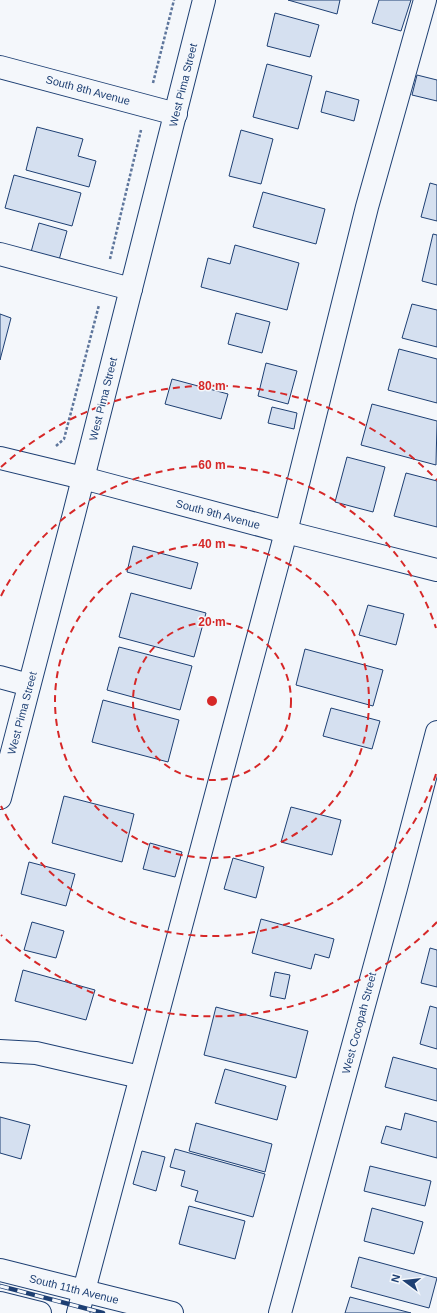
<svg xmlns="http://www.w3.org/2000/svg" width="437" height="1313" font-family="Arial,sans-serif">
<rect width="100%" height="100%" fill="#f4f7fb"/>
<!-- building -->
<g fill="#d5e0f0" stroke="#1d3f73">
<polygon points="288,0 340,0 337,14"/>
<polygon points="379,0 411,0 401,31 372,23"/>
<polygon points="275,13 319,25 310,57 267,46"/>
<polygon points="267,64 312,76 298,129 253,117"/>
<polygon points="417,75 437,80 437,101 412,95"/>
<polygon points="326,91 359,100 354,121 321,112"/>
<polygon points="37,127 83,139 78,156 96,161 89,187 26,170"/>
<polygon points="241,130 273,139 261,184 229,176"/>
<polygon points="14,175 81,193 72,226 5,208"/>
<polygon points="430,183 437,185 437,221 421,217"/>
<polygon points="263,192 325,209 316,244 253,227"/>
<polygon points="39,223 67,231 59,260 31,252"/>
<polygon points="433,234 437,235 437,285 422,281"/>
<polygon points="235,245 299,263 287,310 201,287 208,258 230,264"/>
<polygon points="412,304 437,310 437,347 402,338"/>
<polygon points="236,313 270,322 262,353 228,344"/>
<polygon points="0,314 11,318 0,360"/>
<polygon points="399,349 437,359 437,403 388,390"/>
<polygon points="266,363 297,371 288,404 258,396"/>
<polygon points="172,379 228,394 221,419 165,404"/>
<polygon points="372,404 437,421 436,465 361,445"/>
<polygon points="272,407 297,413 294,429 268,423"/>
<polygon points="347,457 385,467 373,512 335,502"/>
<polygon points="406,473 437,481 437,527 394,516"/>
<polygon points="133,546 198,563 191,589 127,572"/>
<polygon points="131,593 206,613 194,657 119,637"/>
<polygon points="368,605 404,614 396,645 359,635"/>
<polygon points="119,647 192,666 180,710 107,690"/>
<polygon points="305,649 383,670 373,706 296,685"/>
<polygon points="103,700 179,720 168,762 92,742"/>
<polygon points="331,708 380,721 372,749 323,736"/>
<polygon points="64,796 134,814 122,862 52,843"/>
<polygon points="291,807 341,820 332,855 281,842"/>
<polygon points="150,843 182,852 175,877 143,869"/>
<polygon points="233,858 264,867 256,898 224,889"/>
<polygon points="29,862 75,874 66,906 21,894"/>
<polygon points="261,919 334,939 329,958 315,954 311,969 252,953"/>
<polygon points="32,922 64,931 56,958 24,950"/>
<polygon points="430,948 437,950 437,987 421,983"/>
<polygon points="23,970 95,990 86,1020 15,1001"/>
<polygon points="275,972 290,975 285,999 270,996"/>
<polygon points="430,1006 437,1008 437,1049 420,1044"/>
<polygon points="216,1007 308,1031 296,1078 204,1055"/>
<polygon points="393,1057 437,1069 437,1101 385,1087"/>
<polygon points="225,1069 286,1086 277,1120 215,1103"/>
<polygon points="405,1113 437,1122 437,1158 381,1143 386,1126 401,1130"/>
<polygon points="0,1117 30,1125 21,1159 0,1153"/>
<polygon points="196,1123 272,1144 265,1172 189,1151"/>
<polygon points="175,1149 265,1174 253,1217 195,1201 198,1191 181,1186 185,1171 170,1167"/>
<polygon points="142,1151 165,1157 156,1191 133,1184"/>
<polygon points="370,1166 431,1181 425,1206 364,1191"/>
<polygon points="189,1206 245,1221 235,1259 179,1244"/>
<polygon points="372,1208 423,1222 414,1254 364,1241"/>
<polygon points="359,1257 437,1278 429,1308 351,1287"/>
<polygon points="350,1297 411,1313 345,1313"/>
</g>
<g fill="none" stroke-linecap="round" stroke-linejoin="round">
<defs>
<g id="minor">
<polyline points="0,67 176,114"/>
<polyline points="0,254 131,289"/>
<polyline points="0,458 83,478 286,532 437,570"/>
<polyline points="0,677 29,685"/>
<polyline points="0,798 74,514 204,0"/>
<polyline points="0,1051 36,1053 140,1077"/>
<polyline points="0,1270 172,1313"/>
<polyline points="0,1303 40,1313"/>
<polyline points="78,1313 286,532 367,207 425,0"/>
<polyline points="280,1313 396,888 437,732"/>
</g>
</defs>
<!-- minor casing -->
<use href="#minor" stroke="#1d3f73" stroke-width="24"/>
<!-- path -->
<g stroke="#5e769c" stroke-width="2.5" stroke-dasharray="3 2" stroke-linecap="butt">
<polyline points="153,83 174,0"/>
<polyline points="110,259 141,130"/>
<polyline points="56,446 64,439 99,305"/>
</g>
<!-- minor -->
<use href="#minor" stroke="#f4f7fb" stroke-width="22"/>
<defs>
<polyline id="rail" points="0,1286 103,1313"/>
</defs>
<!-- rail casing -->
<use href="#rail" stroke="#1d3f73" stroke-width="4.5"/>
<!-- rail -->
<use href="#rail" stroke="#f4f7fb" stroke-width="3" stroke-dasharray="9" stroke-linecap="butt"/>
</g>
<!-- distance rings -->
<g fill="none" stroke="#d62828" stroke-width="2" stroke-dasharray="7 5">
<circle cx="212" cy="701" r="79"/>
<circle cx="212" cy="701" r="157"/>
<path d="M436 774A236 236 0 0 1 1 806M1 596A236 236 0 0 1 436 628"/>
<path d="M437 922A315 315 0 0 1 1 935M1 467A315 315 0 0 1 437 480"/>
</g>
<g text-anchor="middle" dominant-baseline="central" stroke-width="3" stroke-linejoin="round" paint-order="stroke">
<!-- street labels -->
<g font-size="11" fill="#1d3f73" stroke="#f4f7fb">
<text transform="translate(183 85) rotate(-76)">West Pima Street</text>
<text transform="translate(88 90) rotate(15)">South 8th Avenue</text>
<text transform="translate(103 399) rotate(-76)">West Pima Street</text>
<text transform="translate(218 514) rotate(15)">South 9th Avenue</text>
<text transform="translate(22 713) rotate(-75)">West Pima Street</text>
<text transform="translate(359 1023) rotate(-75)">West Cocopah Street</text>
<text transform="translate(74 1289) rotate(14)">South 11th Avenue</text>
</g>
</g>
<circle cx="212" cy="701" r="6" fill="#d62828" stroke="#f4f7fb" stroke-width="2"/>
<g font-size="12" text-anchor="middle" font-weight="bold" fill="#d62828" stroke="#f4f7fb" stroke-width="3" stroke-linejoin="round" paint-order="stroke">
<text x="212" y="390">80 m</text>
<text x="212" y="469">60 m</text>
<text x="212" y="548">40 m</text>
<text x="212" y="626">20 m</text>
</g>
<!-- north arrow -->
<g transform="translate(405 1281) rotate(285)" stroke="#f4f7fb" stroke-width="3" paint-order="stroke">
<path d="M0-3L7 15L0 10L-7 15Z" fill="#1d3f73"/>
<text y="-6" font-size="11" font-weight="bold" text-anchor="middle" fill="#1d3f73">N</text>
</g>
</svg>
